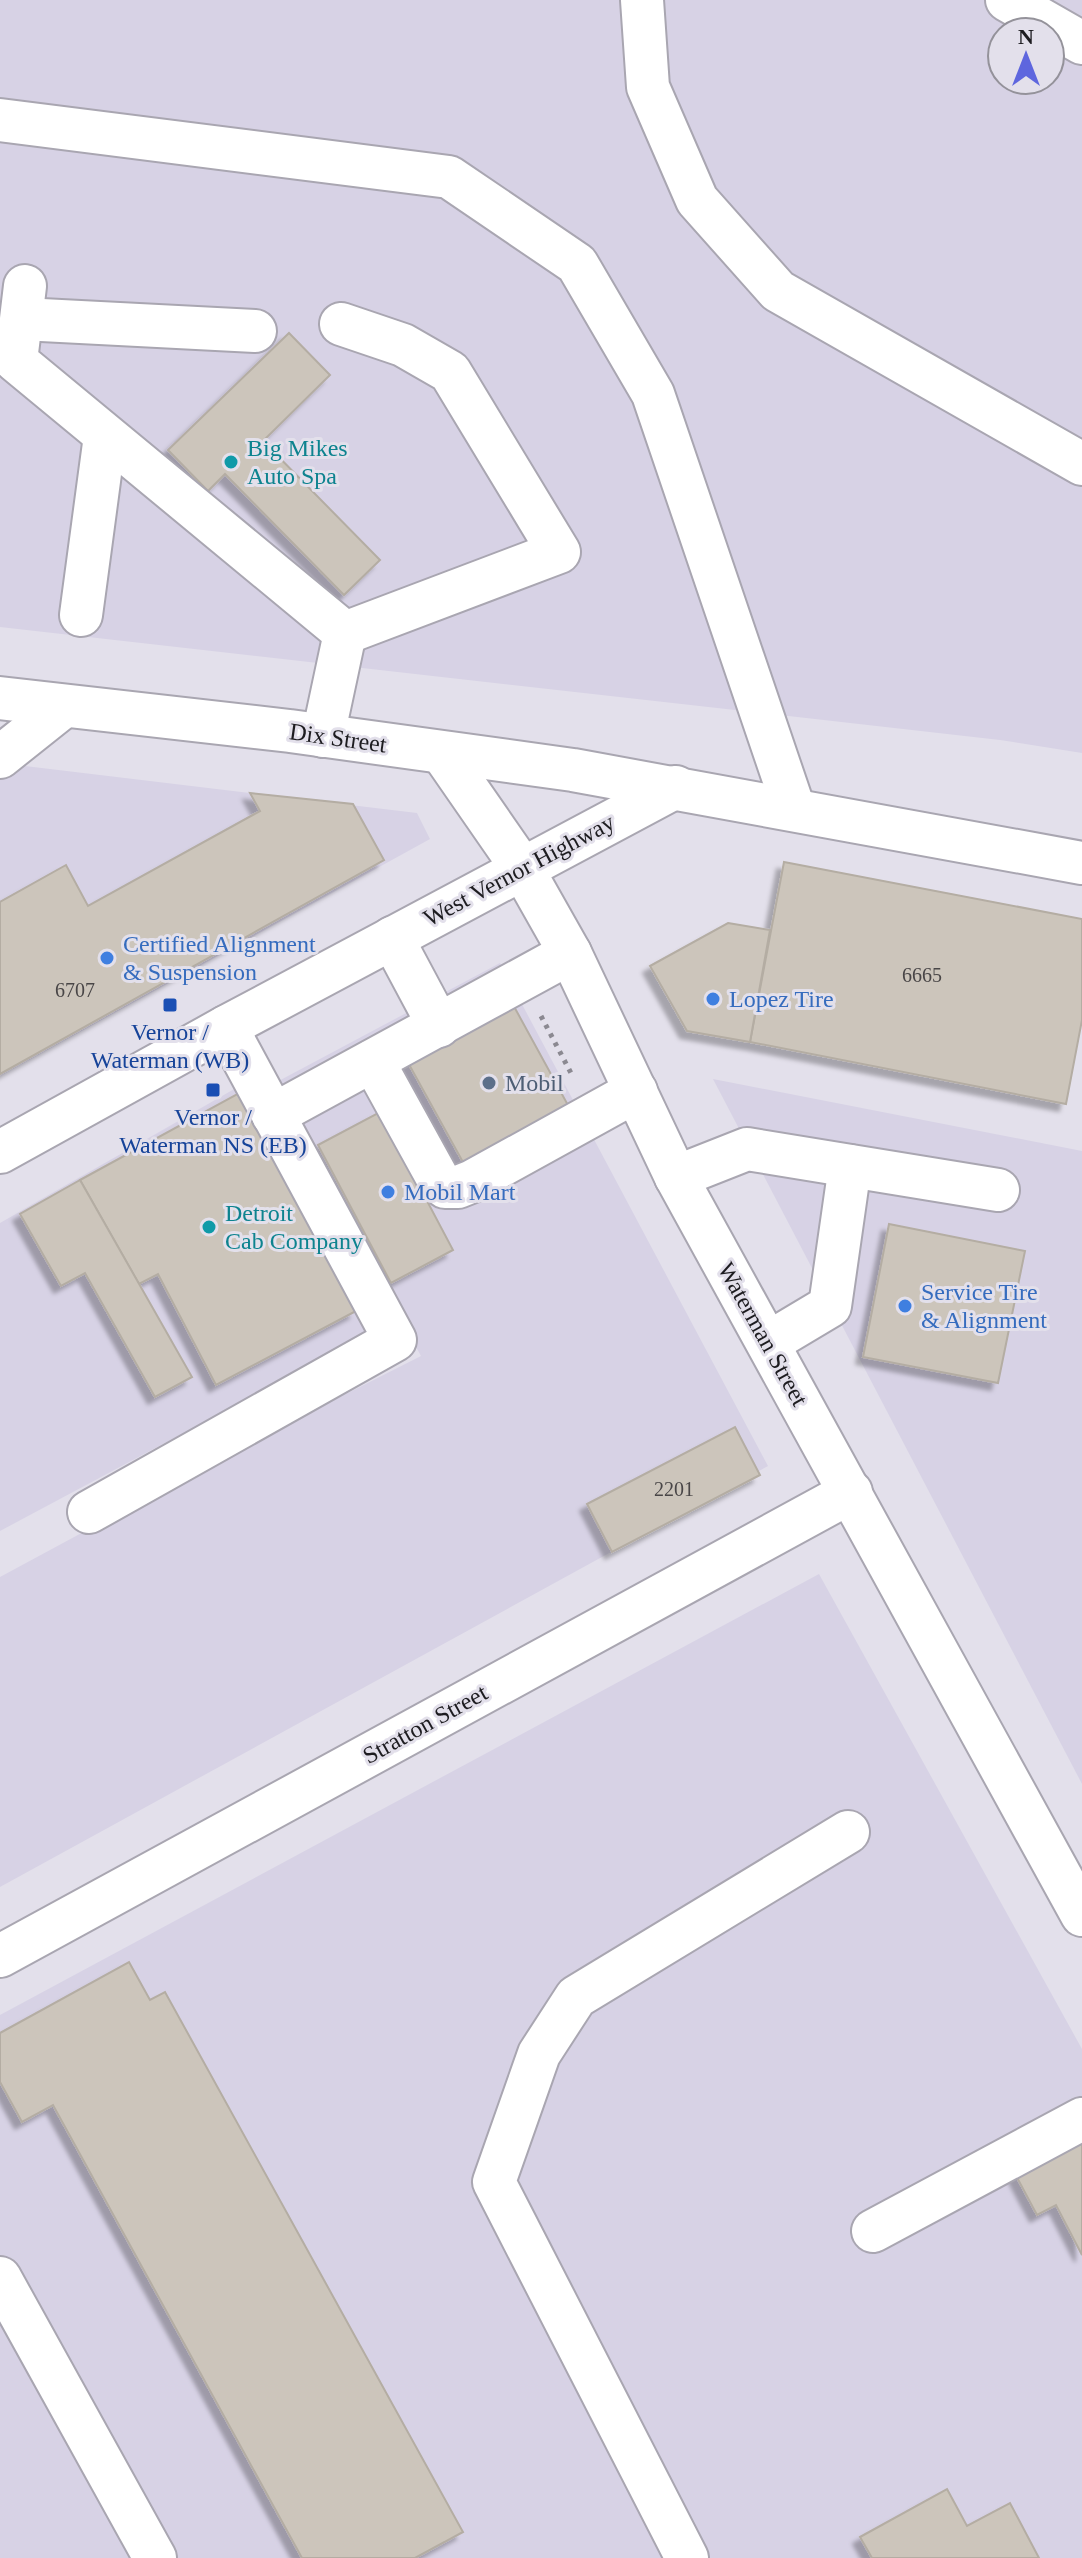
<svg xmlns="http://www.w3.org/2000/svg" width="1082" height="2558" font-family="Georgia,serif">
<defs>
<filter id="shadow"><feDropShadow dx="-7" dy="7" stdDeviation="2" flood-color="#0004"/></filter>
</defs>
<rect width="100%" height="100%" fill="#e3e0eb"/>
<!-- built -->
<g fill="#d7d2e5" fill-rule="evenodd">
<path d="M0 0H1082V753L1000 740 0 627ZM1002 32H1050V80H1002Z"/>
<polygon points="0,763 417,813 430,839 0,1076"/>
<polygon points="500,963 768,1466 0,1887 0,1577 241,1447 421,1356 273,1084"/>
<polygon points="713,1079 1082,1151 1082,1784"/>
<polygon points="236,1088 371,1333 0,1531 0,1223"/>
<polygon points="819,1574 1082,2049 1082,2558 0,2558 0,2015"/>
</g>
<!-- building -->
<g fill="#ccc5bb" stroke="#b4ada3" stroke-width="2" filter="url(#shadow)">
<polygon points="289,333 330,375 263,441 380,560 344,595 225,474 208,491 168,450"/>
<polygon points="250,793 353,804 384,860 0,1074 0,902 66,865 88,906 260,811"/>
<polygon points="784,862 1082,919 1082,1020 1066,1104 750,1042"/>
<polygon points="728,923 770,930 750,1042 687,1031 650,966"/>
<polygon points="511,1001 569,1107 464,1164 406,1059"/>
<polygon points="241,1092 356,1311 216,1385 158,1274 139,1284 80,1180"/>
<polygon points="380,1112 453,1250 391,1283 318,1145"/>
<polygon points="80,1180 192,1377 155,1397 85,1273 61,1286 20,1214"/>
<polygon points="889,1224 1025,1251 998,1383 863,1357"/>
<polygon points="735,1427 760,1475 612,1552 587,1504"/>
<polygon points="129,1962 150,2000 165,1992 463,2532 415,2558 302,2558 53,2105 22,2122 0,2082 0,2033"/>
<polygon points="1082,2131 1082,2255 1056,2205 1037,2215 1012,2168"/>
<polygon points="947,2489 967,2526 1010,2503 1039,2558 872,2558 860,2537"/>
</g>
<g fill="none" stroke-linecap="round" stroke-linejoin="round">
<defs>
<g id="minor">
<polyline points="642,0 648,87 697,200 778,291 1082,464"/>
<polyline points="1007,0 1082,43"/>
<polyline points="0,120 449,177 577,264 653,394 794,809"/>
<polyline points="25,286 16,361 345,633 323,736"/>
<polyline points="22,319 255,331"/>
<polyline points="341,324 403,345 450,372 559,552 345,633"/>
<polyline points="81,615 105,436"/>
<polyline points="0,698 290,731 573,770 1082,863"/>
<polyline points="443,754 522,868 570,953 676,1177 1082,1915"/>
<polyline points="0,757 64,706"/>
<polyline points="392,938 439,1026"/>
<polyline points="373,1061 437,1177 445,1187 458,1187 473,1181 636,1091"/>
<polyline points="273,1115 570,953"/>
<polyline points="0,1152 226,1027 676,787"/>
<polyline points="676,1177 747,1149 998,1190"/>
<polyline points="768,1343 830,1306 850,1166"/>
<polyline points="89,1512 395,1340 226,1027"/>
<polyline points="0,1956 851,1492"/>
<polyline points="873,2231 1082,2119"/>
<polyline points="0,2278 155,2558"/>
<polyline points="687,2558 494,2182 539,2054 576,1997 848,1832"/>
</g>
</defs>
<!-- minor casing -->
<use href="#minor" stroke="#a9a6b1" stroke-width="46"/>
<!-- path -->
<polyline stroke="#8b8991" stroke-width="5" stroke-dasharray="4 6" stroke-linecap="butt" points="541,1016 572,1075"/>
<!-- minor -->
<use href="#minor" stroke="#fff" stroke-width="42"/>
</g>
<!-- markers -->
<g fill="#0f9aa8" stroke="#e3e0eb" stroke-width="3">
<circle cx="231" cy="462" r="8"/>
<circle cx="209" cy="1227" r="8"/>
</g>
<g fill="#3f7fe0" stroke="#e3e0eb" stroke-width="3">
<circle cx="107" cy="958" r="8"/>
<circle cx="713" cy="999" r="8"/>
<circle cx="388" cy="1192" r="8"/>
<circle cx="905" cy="1306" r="8"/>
</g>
<g fill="#1a4fb4" stroke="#e3e0eb" stroke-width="3">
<rect x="162" y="997" width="16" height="16" rx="4"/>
<rect x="205" y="1082" width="16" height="16" rx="4"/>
</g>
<circle fill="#5c6f8a" stroke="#e3e0eb" stroke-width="3" cx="489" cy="1083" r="8"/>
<g text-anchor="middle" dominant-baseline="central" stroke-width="6" stroke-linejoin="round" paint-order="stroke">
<!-- number labels -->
<g font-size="20" fill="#494647">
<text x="922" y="975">6665</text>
<text x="75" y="990">6707</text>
<text x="674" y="1489">2201</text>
</g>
<!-- culture labels -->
<g font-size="24" fill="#0d838f" stroke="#e3e0eb" text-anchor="start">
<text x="247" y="448">Big Mikes<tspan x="247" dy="28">Auto Spa</tspan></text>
<text x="225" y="1213">Detroit<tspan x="225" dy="28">Cab Company</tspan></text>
</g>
<!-- street labels -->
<g font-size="24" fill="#1d1c20" stroke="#e3e0eb">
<text transform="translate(338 738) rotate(8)">Dix Street</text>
<text transform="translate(519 870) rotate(-28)">West Vernor Highway</text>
<text transform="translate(763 1334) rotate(61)">Waterman Street</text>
<text transform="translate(425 1724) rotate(-29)">Stratton Street</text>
</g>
<!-- shop labels -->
<g font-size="24" fill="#366cbe" stroke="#e3e0eb" text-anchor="start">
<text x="123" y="944">Certified Alignment<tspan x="123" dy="28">&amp; Suspension</tspan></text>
<text x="729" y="999">Lopez Tire</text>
<text x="404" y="1192">Mobil Mart</text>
<text x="921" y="1292">Service Tire<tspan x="921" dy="28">&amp; Alignment</tspan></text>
</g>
<!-- transit labels -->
<g font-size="24" fill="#164399" stroke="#e3e0eb">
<text x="170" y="1032">Vernor /<tspan x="170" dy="28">Waterman (WB)</tspan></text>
<text x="213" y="1117">Vernor /<tspan x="213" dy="28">Waterman NS (EB)</tspan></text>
</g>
<!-- service labels -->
<g font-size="24" fill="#4e5e75" stroke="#e3e0eb" text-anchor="start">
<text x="505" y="1083">Mobil</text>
</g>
</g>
<!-- north arrow -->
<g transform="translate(1026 56)"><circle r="38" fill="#e3e0eb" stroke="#94929a" stroke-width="2"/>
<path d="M0-6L14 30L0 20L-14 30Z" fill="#5e66de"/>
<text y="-12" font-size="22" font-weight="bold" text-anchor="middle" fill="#1d1c20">N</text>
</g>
</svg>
